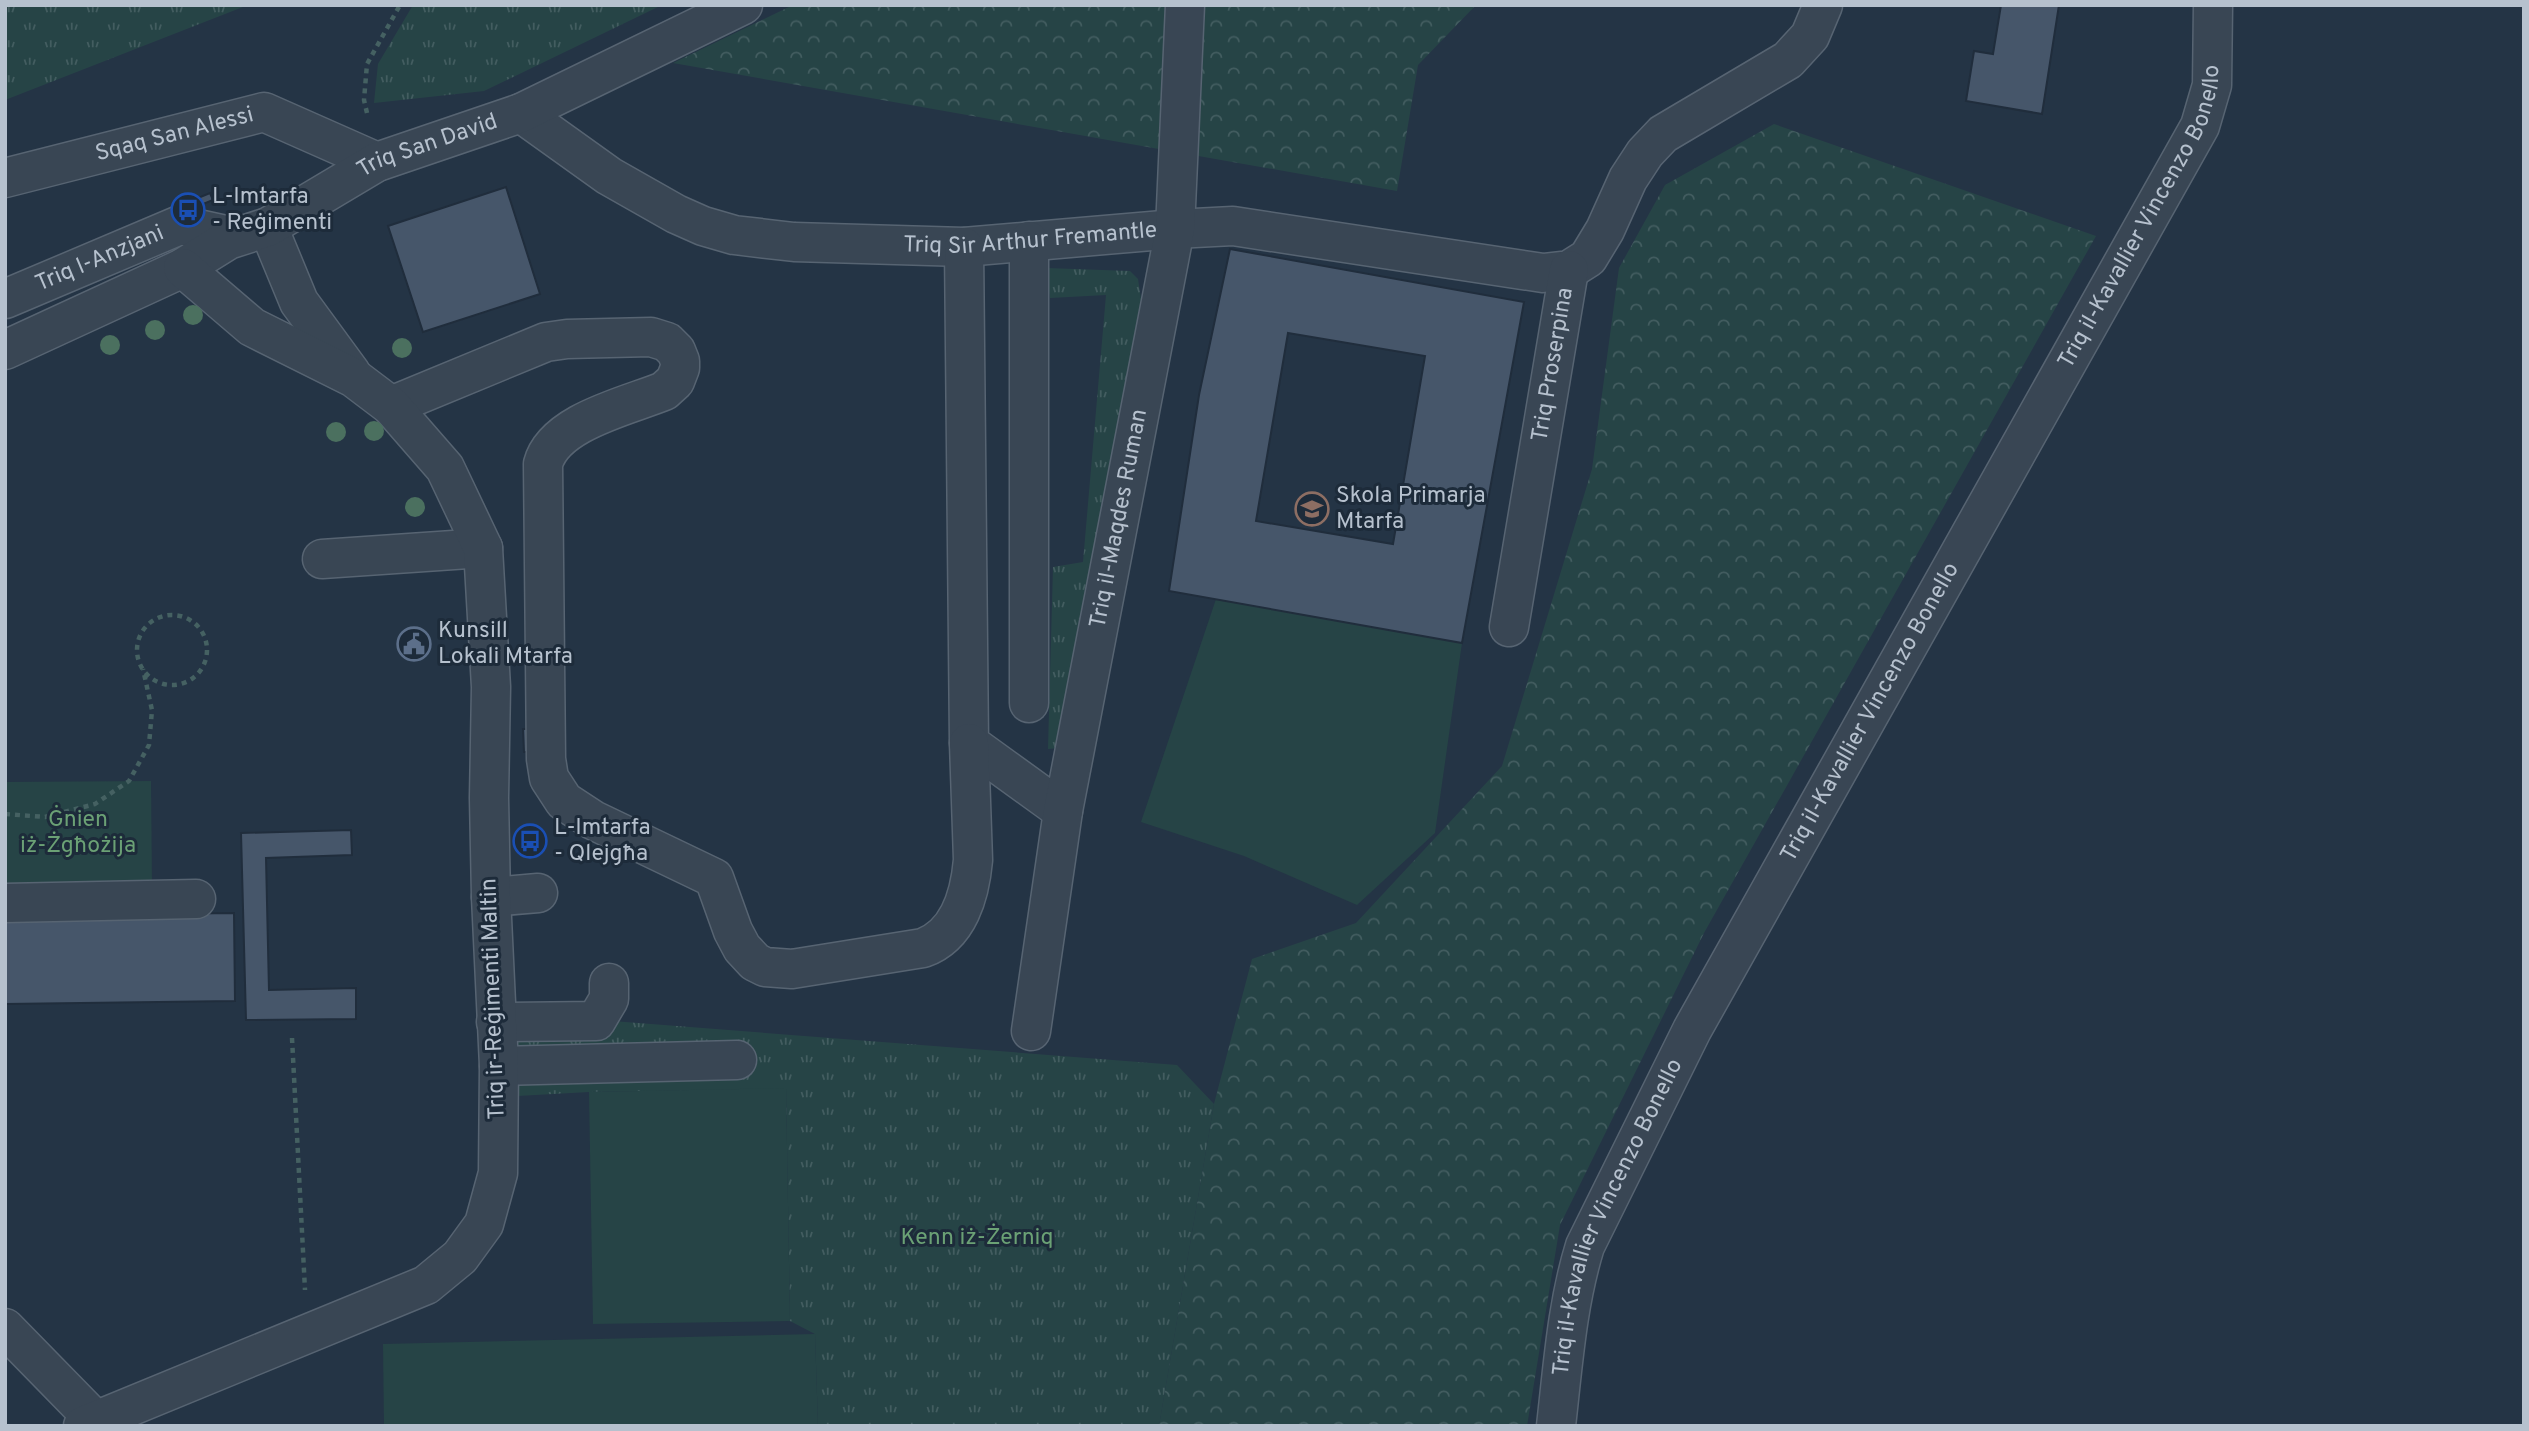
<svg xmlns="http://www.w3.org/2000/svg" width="2529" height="1431" font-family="Overpass,sans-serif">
<defs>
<pattern id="grass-tufts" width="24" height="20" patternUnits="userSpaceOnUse" patternTransform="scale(1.75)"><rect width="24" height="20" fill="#264446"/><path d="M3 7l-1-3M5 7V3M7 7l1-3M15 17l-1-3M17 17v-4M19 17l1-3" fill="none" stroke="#435d60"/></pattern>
<pattern id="forest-crowns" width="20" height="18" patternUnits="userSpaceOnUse" patternTransform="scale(1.75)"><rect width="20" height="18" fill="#264446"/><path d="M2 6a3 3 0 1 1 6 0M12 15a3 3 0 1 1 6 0" fill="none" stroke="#435d60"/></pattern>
</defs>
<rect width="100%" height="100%" fill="#243445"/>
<!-- grass -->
<g fill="url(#grass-tufts)">
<polygon points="5,5 248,5 5,100"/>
<polygon points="413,5 662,5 484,91 374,103 378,64"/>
<polygon points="1046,268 1130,271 1138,279 1141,299 1059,748 1048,749 1053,567 1083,562 1106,295 1050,298"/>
<polygon points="509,1013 1177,1065 1214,1104 1159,1426 818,1426 815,1334 790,1321 786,1089 589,1092 517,1096"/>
</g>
<!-- forest -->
<g fill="url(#forest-crowns)">
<polygon points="793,5 1476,5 1418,65 1397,191 673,63"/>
<polygon points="1774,124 2096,236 1704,933 1560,1225 1527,1426 1159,1426 1214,1104 1252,959 1356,923 1502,766 1592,469 1619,268 1665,185"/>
</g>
<!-- garden -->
<g fill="#264446">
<polygon points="1216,599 1462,643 1435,833 1357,905 1244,856 1141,822"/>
<polygon points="151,781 152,886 5,887 5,782"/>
<polygon points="786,1088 790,1321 593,1324 589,1092"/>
<polygon points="815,1334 818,1426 384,1426 383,1344"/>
</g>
<!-- building -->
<g fill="#46566a" stroke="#202d3c" stroke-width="2" fill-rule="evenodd">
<polygon points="2001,5 2059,5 2042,114 1966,101 1974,51 1993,54"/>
<polygon points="506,187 540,294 423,332 388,226"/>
<polygon points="210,193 213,200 196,207 193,200"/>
<path d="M1230 249 1524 302 1462 643 1169 591 1199 395ZM1288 333 1425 356 1393 544 1256 521Z"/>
<polygon points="523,729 531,729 531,752 524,752"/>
<polygon points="351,830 352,855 266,858 269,990 356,988 356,1019 246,1020 241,833"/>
<polygon points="234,913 235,1001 5,1004 5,916"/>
</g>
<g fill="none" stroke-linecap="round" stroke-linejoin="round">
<defs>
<g id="minor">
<path id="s1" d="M521 113 609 176 676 214 703 226 734 235 794 242 964 247 1175 229 1233 226 1543 273 1569 270 1588 258 1605 230 1628 179 1645 153 1663 134 1788 60 1810 36 1823 5"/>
<path id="s2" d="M5 178 264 112 377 162"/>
<polyline points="268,227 299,302 351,373"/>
<polyline points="964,247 969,743 1063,811"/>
<path id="s3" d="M5 299 180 225 235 237"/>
<path id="s4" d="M5 350 183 268 228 240 268 227 377 162 521 113 743 5"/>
<path d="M391 406 546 342 567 339 651 337 667 342 676 351 680 361V368L675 381 664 391C627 406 554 422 543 464L546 759 549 778 564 801 593 820 714 878 733 931 742 948 755 962 765 967 792 969 923 948C959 935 970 894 973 860L969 743"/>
<polyline points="322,559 483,548"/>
<path id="s5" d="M1509 627 1569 270"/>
<polyline points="1029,703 1029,241"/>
<polyline points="491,897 538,893"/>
<polyline points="5,903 196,899"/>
<polyline points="496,1022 596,1021 609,999 609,983"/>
<path id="s6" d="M1031 1031 1063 811 1175 229 1185 5"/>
<polyline points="499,1066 737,1060"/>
<polyline points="5,1328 94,1419"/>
<polyline points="83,1426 426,1285 460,1257 484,1224 498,1173 499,1066 491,897 489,798 491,687 483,548 445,468 391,406 354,378 252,327 183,268"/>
<path id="s7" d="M1556 1426C1563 1365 1567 1304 1585 1246L1692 1030 2200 126 2212 85 2213 5"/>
</g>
</defs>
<!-- minor casing -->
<use href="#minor" stroke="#576472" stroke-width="41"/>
<!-- path -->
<g stroke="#456162" stroke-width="4.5" stroke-dasharray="5 5" stroke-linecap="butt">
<polyline points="367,113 364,100 367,64 400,5"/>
<circle cx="172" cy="650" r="35"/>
<polyline points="5,814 45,817 95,804 129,781 149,745 152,710 143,669"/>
<polyline points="292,1038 305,1290"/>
</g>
<!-- minor -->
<use href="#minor" stroke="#394654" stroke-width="38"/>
</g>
<!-- trees -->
<g fill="#4b705f">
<circle cx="193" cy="315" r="10"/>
<circle cx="155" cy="330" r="10"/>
<circle cx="110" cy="345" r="10"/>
<circle cx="402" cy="348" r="10"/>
<circle cx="374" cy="431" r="10"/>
<circle cx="336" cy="432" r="10"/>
<circle cx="415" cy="507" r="10"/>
</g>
<!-- icons -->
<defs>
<symbol id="bus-ring" viewBox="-11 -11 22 22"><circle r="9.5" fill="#1d2b3a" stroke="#1a4fb4" stroke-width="1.5"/><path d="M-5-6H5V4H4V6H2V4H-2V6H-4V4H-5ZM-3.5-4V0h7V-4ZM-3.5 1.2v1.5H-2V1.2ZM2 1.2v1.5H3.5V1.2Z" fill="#1a4fb4"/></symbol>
<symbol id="school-ring" viewBox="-11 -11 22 22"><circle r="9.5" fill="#1d2b3a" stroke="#8d6e63" stroke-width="1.5"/><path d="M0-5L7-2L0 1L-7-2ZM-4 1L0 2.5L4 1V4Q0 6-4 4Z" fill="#8d6e63"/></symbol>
<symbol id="civic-ring" viewBox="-11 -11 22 22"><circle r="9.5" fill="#1d2b3a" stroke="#5c6f8a" stroke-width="1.5"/><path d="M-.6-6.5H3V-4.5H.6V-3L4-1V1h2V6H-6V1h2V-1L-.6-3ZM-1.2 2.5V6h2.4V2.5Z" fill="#5c6f8a"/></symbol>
</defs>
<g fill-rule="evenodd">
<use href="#bus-ring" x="169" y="191" width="38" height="38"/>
<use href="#school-ring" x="1293" y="490" width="38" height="38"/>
<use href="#civic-ring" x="395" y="625" width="38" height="38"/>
<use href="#bus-ring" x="511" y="822" width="38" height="38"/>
</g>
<g text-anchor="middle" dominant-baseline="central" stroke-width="6" stroke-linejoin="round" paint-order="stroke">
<!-- street labels -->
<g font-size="23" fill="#b6c1ce" stroke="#1d2b3a">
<text stroke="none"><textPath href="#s2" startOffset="175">Sqaq San Alessi</textPath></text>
<text stroke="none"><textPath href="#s4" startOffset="471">Triq San David</textPath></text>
<text stroke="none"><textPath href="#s7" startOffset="1354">Triq il-Kavallier Vincenzo Bonello</textPath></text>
<text stroke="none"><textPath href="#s1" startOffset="544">Triq Sir Arthur Fremantle</textPath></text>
<text stroke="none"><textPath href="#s3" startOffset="103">Triq l-Anzjani</textPath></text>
<text stroke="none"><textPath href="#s5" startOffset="266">Triq Proserpina</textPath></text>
<text stroke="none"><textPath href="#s6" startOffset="520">Triq il-Maqdes Ruman</textPath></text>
<text stroke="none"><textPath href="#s7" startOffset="788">Triq il-Kavallier Vincenzo Bonello</textPath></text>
<text transform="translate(494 999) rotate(-92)">Triq ir-Reġimenti Maltin</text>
<text stroke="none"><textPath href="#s7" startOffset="220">Triq il-Kavallier Vincenzo Bonello</textPath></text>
</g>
<!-- poi labels -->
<g font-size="23" fill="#b6c1ce" stroke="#1d2b3a" text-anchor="start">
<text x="212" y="197">L-Imtarfa<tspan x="212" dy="26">- Reġimenti</tspan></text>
<text x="1336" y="496">Skola Primarja<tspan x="1336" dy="26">Mtarfa</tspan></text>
<text x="438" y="631">Kunsill<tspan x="438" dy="26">Lokali Mtarfa</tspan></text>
<text x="554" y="828">L-Imtarfa<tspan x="554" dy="26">- Qlejgħa</tspan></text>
</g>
<!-- park labels -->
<g font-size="23" fill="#6ba175" stroke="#1d2b3a">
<text x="78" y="820">Ġnien<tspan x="78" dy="26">iż-Żgħożija</tspan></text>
<text x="977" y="1238">Kenn iż-Żerniq</text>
</g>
</g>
<!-- border -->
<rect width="2529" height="1431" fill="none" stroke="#b6c1ce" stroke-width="14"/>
</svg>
